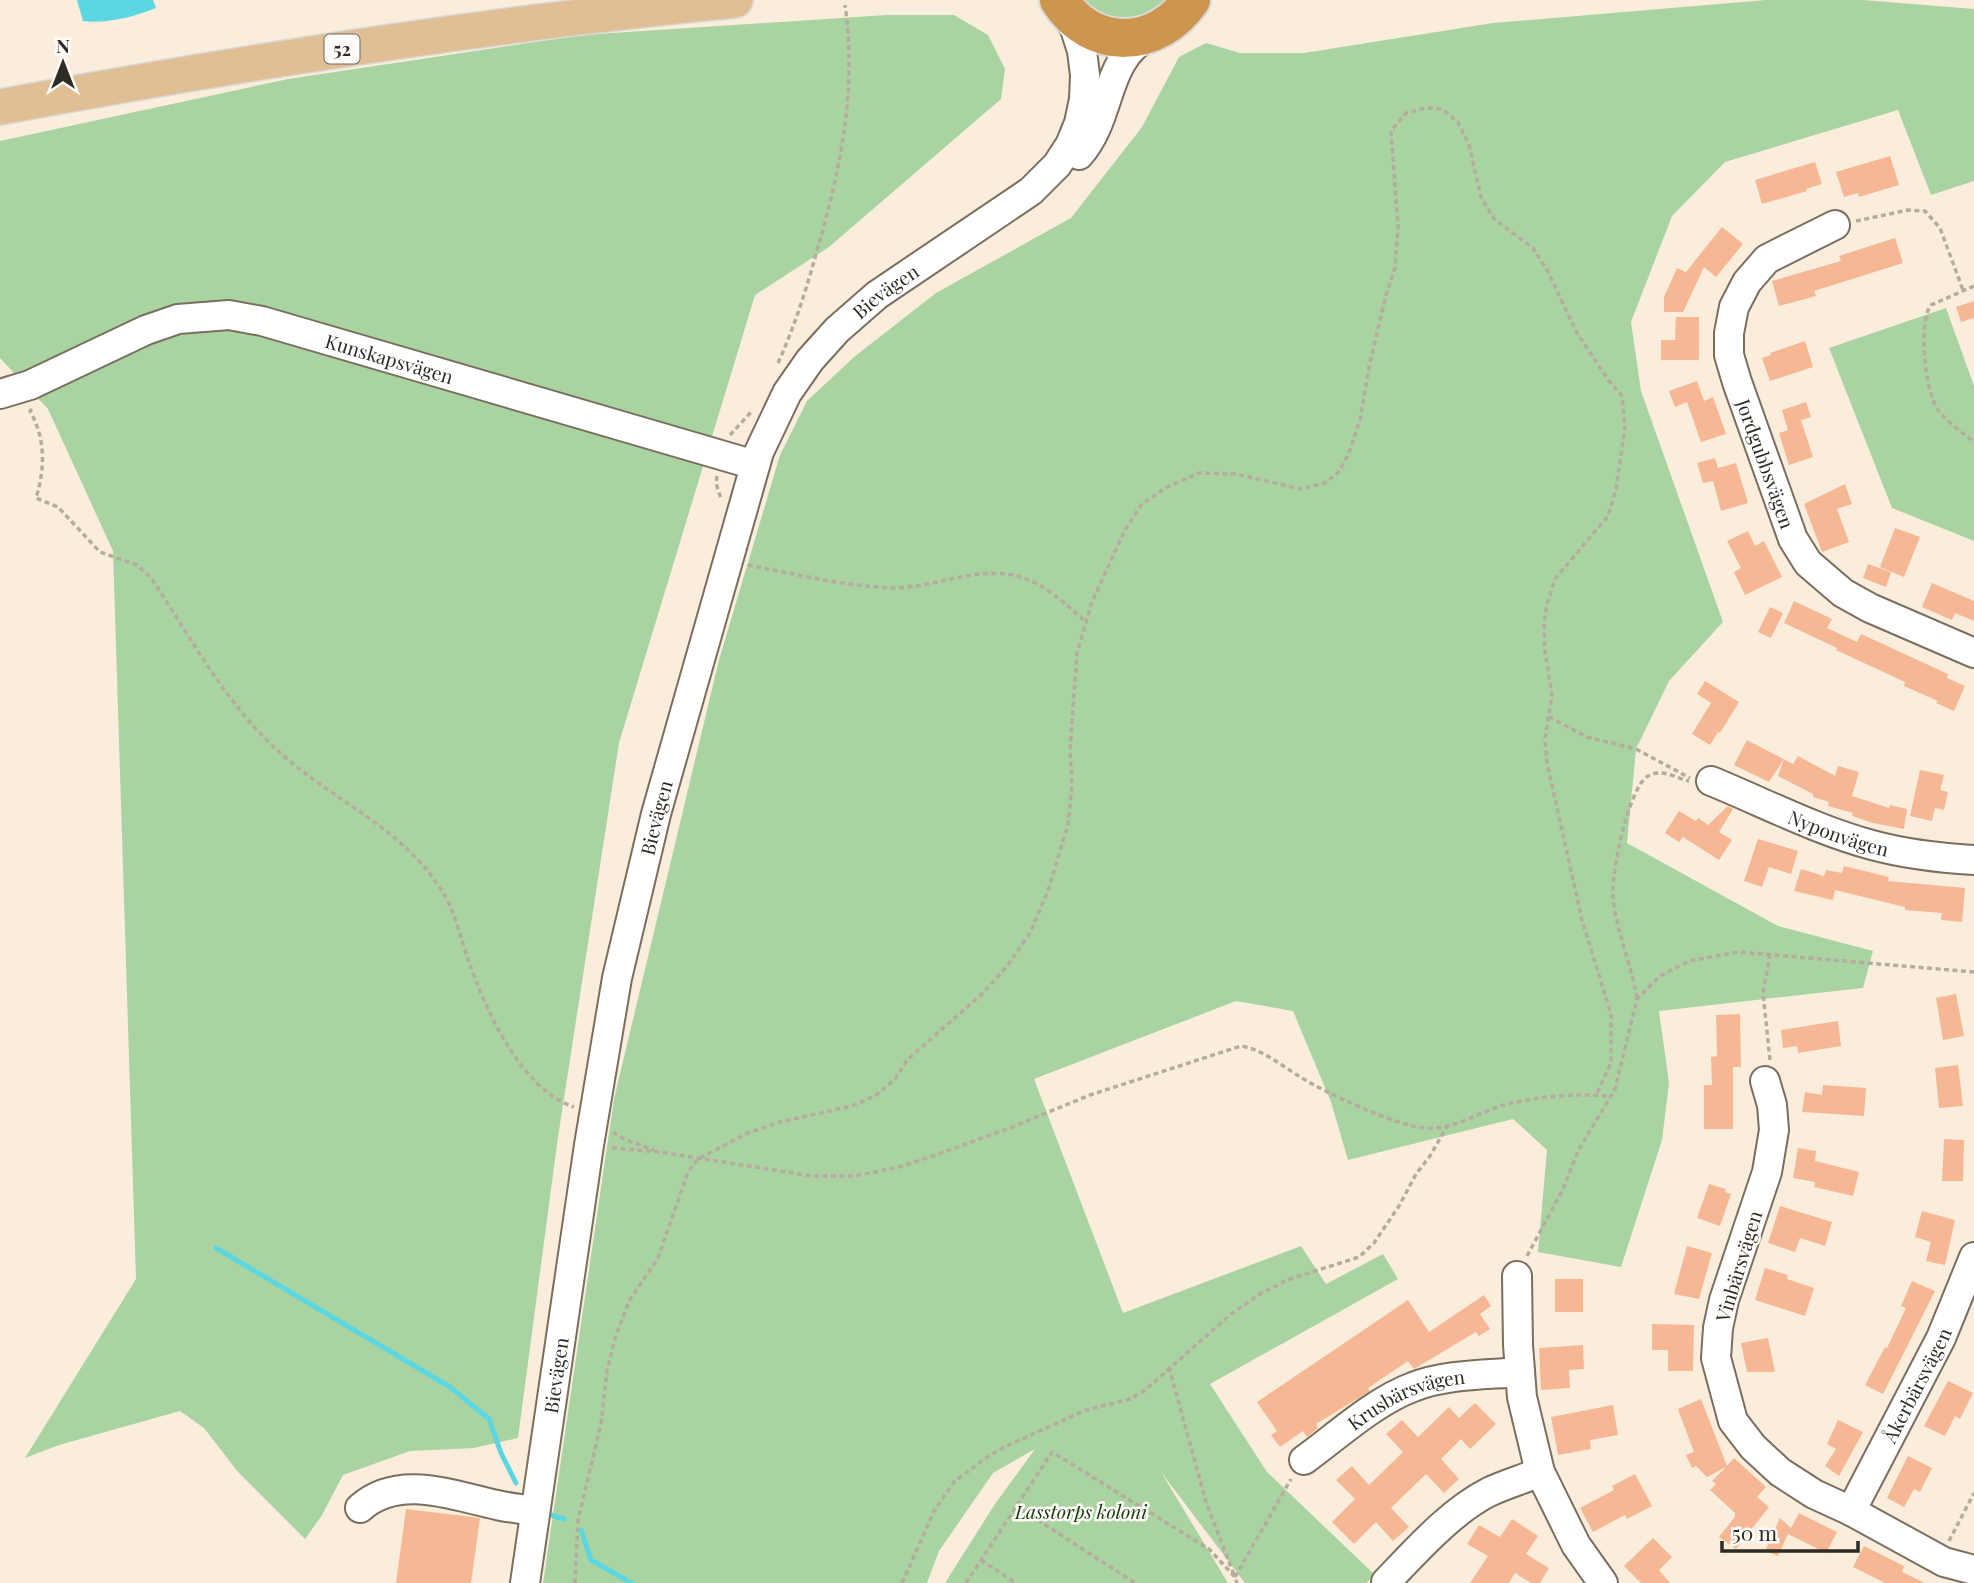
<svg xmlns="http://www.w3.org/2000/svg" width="1974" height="1583" font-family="'Playfair Display',serif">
<rect width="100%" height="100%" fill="#faeddc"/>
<!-- green -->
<g fill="#a9d4a1">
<polygon points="1078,0 1172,0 1146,19 1108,20"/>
<polygon points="1766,0 1863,0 1974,9 1974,181 1931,195 1898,110 1725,162 1672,216 1631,322 1641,391 1723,622 1669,681 1636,749 1627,843 1778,926 1873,951 1863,988 1659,1011 1669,1083 1662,1140 1621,1267 1538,1252 1547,1150 1513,1119 1348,1160 1331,1102 1293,1011 1236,1001 1034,1079 1123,1313 1301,1246 1326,1284 1383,1254 1398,1279 1210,1384 1267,1472 1374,1574 1367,1583 1245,1583 1161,1472 1228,1583 945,1583 995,1504 1035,1449 993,1473 939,1551 927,1583 543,1583 614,1099 719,660 780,455 807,401 854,357 936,293 1071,218 1142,127 1179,57 1206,43 1240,53 1304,53 1493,23"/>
<polygon points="886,15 954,15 988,35 1005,69 1001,99 829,247 755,295 619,743 558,1137 518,1438 474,1448 410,1451 343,1475 322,1515 305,1539 238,1472 204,1428 180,1411 59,1445 25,1458 136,1279 113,551 48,409 0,358 0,141 288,79 582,35"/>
<polygon points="1946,308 1974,386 1974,541 1892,508 1829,348"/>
</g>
<!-- water -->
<path fill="#5cd7e1" d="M77 0H153L156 8C133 17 107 24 83 21Z"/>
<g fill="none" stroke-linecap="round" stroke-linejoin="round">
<!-- stream -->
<g stroke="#5cd7e1" stroke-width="5">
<polyline points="216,1248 450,1387 489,1419 501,1453 516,1483"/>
<polyline points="548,1514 564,1519"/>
<polyline points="581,1530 591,1560 631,1583"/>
</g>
</g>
<!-- building -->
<g fill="#f6b794">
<polygon points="1890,156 1899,185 1859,197 1858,193 1844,197 1836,172"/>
<polygon points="1815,162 1822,184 1806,189 1807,191 1762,204 1755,180"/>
<polygon points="1722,227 1743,244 1716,277 1704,267 1683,312 1664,312 1664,297 1677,268 1686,272"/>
<polygon points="1895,238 1903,263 1814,291 1816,296 1779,306 1772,281 1841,261 1839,256"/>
<polygon points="1974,301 1974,318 1961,322 1956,307"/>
<polygon points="1676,317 1699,317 1699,360 1661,360 1661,340 1675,340"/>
<polygon points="1805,341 1813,367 1770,381 1762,358 1771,355 1770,353"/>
<polygon points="1697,381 1704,401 1713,397 1726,434 1701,442 1687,402 1675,407 1669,391"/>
<polygon points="1806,402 1811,417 1801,420 1813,457 1789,465 1779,433 1788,430 1782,410"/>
<polygon points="1715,458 1718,468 1736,463 1748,503 1721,511 1713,481 1703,483 1697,463"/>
<polygon points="1845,484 1852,504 1837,509 1849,542 1822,552 1804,504"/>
<polygon points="1895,528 1920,537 1904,577 1880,567"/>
<polygon points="1748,531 1755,546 1764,541 1782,577 1745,595 1734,572 1741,568 1727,541"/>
<polygon points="1868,564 1891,572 1886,587 1863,578"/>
<polygon points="1932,583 1974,601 1974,621 1955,613 1952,620 1922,607"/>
<polygon points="1794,601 1832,619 1827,628 1857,642 1861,634 1948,674 1947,678 1965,686 1954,711 1936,703 1938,701 1904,686 1905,682 1836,650 1837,648 1784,623"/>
<polygon points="1770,607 1783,613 1771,638 1758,632"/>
<polygon points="1705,681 1739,702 1720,733 1718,732 1710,745 1692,734 1711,703 1697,694"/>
<polygon points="1747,740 1793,764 1798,756 1835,776 1838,766 1859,772 1852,796 1889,808 1890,805 1907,809 1904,829 1873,823 1852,816 1853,813 1828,806 1829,802 1813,797 1813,794 1778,776 1784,759 1769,782 1734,765"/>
<polygon points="1920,770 1944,775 1940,790 1948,792 1944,810 1935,808 1932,821 1910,816"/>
<polygon points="1728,806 1733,809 1719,832 1732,840 1719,860 1683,837 1679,842 1665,833 1679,811 1696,821 1698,818 1708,825"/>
<polygon points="1758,839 1798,851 1791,874 1769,867 1762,887 1744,881"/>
<polygon points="1844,866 1889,877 1888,881 1965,888 1962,922 1941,920 1942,913 1905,910 1905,907 1835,890 1833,900 1794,891 1801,869 1824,876 1826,870 1842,873"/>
<polygon points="1956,994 1964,1036 1943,1040 1936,998"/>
<polygon points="1740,1014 1741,1067 1733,1067 1733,1129 1704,1129 1704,1085 1712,1085 1711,1057 1717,1056 1716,1015"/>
<polygon points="1838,1021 1841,1046 1798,1053 1797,1046 1783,1048 1781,1030"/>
<polygon points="1958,1065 1963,1106 1939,1108 1935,1068"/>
<polygon points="1823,1085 1866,1088 1864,1116 1802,1112 1805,1092 1822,1095"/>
<polygon points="1944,1139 1964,1140 1963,1181 1942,1181"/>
<polygon points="1798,1148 1816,1151 1815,1161 1859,1172 1853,1196 1814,1187 1815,1182 1793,1178"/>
<polygon points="1709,1184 1726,1189 1725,1192 1731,1194 1720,1226 1697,1218"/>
<polygon points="1780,1206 1832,1222 1825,1246 1800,1238 1795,1252 1768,1243"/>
<polygon points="1922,1211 1955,1220 1945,1265 1926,1261 1931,1242 1915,1237"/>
<polygon points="1687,1246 1712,1253 1699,1299 1674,1294"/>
<polygon points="1765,1268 1788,1275 1787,1279 1814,1288 1805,1316 1755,1300"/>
<rect x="1555" y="1279" width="28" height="33"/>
<polygon points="1912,1281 1935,1291 1883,1394 1865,1385 1885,1347 1887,1348 1906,1308 1901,1306"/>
<polygon points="1484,1295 1491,1306 1480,1314 1490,1329 1479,1336 1476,1332 1414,1369 1408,1361 1368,1388 1370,1391 1316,1424 1318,1428 1307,1437 1303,1431 1280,1447 1271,1435 1277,1431 1257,1402 1408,1300 1429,1332"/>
<polygon points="1652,1324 1694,1325 1693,1371 1668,1371 1668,1350 1652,1350"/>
<polygon points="1768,1338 1775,1372 1747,1372 1741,1343"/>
<polygon points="1583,1345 1584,1369 1569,1370 1570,1388 1541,1390 1539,1348"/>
<polygon points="1948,1381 1973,1393 1960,1419 1955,1416 1945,1436 1924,1426"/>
<polygon points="1701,1399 1727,1466 1734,1458 1766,1487 1757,1497 1769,1507 1736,1549 1719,1537 1735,1517 1735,1513 1710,1490 1716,1484 1712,1481 1726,1467 1707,1477 1696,1466 1692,1468 1686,1455 1694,1452 1678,1409"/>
<polygon points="1475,1403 1496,1424 1470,1449 1461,1439 1441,1459 1459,1479 1444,1493 1426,1474 1391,1508 1409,1527 1393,1541 1376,1522 1354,1544 1332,1522 1355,1499 1336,1480 1352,1466 1369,1485 1403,1452 1386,1434 1402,1420 1418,1437 1449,1407 1459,1418"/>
<polygon points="1613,1405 1618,1435 1590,1440 1591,1449 1558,1455 1551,1417"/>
<polygon points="1838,1420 1863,1432 1839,1476 1825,1466 1836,1449 1827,1444"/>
<polygon points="1908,1456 1932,1468 1920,1492 1914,1489 1904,1507 1887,1498"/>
<polygon points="1635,1474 1652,1506 1627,1519 1625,1515 1593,1532 1580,1508 1614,1490 1612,1486"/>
<polygon points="406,1509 480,1518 471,1583 396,1583"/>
<polygon points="1799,1513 1837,1532 1826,1553 1788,1534 1778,1556 1765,1551 1780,1518 1791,1528"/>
<polygon points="1512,1519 1538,1536 1526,1554 1549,1568 1540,1583 1531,1583 1515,1573 1509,1583 1470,1583 1488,1556 1467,1544 1479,1525 1500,1537"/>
<polygon points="1653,1538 1672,1557 1659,1570 1670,1583 1641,1583 1624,1566"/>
<polygon points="1864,1546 1904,1566 1902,1572 1925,1583 1885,1583 1853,1567"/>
</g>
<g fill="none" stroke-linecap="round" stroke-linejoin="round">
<defs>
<g id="minor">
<path d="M1079 155C1114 115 1102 60 1151 34"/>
<path id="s1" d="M1835 225 1767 259 1747 282 1734 307 1729 333V355L1737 382 1793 539 1808 563 1843 593 1870 608 1974 653"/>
<path id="s2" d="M0 394 30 385 146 330 178 319 229 315 262 321 755 465"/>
<path id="s3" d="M1711 781C1765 803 1816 830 1872 845 1905 854 1940 858 1974 860"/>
<polyline points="1765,1081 1772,1105 1774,1130 1767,1172 1724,1300 1718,1328 1716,1358 1733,1421 1753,1447 1780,1472 1814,1494 1851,1511 1944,1562 1974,1570"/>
<polyline points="1517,1276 1518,1345 1522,1397 1540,1472 1576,1545 1603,1583"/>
<path id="s4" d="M1304 1460C1337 1436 1375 1401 1413 1387 1446 1374 1485 1375 1520 1372"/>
<path d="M360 1508C399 1473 454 1496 497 1505 510 1508 523 1509 535 1511"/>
<path id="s5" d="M1851 1511 1941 1338 1974 1257"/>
<path d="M1386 1582C1415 1552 1451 1511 1489 1492 1506 1484 1524 1479 1540 1472"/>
<path id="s6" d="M525 1583 589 1145 617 978 656 814 759 452 787 393 810 360 837 330 877 295 1031 191 1057 165 1070 145 1079 123 1084 99 1085 75 1082 51 1075 29 1065 10"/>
</g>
<path id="major" d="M0 107C244 62 488 24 735 0"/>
<path id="highway" d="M1059 0C1092 52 1158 49 1191 0"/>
</defs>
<!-- minor casing -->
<use href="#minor" stroke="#7a6e5f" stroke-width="32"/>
<!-- major casing -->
<use href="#major" stroke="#dad9d8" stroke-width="38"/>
<!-- highway casing -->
<use href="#highway" stroke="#dad9d8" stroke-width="42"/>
<!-- path -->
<g stroke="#b6ab9e" stroke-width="3.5" stroke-dasharray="5 3.5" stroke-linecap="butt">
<polyline points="1856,221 1908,210 1925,211 1940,228 1963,290"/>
<path d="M1974 286 1931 305C1918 321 1925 393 1938 410 1947 422 1962 432 1974 442"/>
<path d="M778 363C795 326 807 287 818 247 841 167 857 89 845 5"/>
<path d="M32 409 30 411C46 439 45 469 36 498L58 507 100 552 137 565 151 578C190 636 224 701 276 749 328 798 400 826 440 888 455 910 460 937 469 962 486 1011 521 1089 574 1107"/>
<polyline points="730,435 753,410"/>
<polyline points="717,476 716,483 721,499"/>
<path d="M748 565C795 574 844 586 892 588 912 588 932 583 951 579 1017 564 1037 578 1086 622"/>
<polyline points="1549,717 1587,737 1636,749 1690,778"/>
<path d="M1637 998C1631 964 1617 932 1613 898 1610 877 1629 786 1648 776 1662 768 1676 778 1689 781"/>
<polyline points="1770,1060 1763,993 1770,955"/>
<polyline points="613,1132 624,1139 654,1150"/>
<path d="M612 1148 659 1152 812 1176H854L899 1167 930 1157 1010 1128 1090 1095 1241 1046C1264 1050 1282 1066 1302 1078 1324 1092 1399 1127 1425 1128 1452 1130 1476 1114 1501 1106 1530 1097 1582 1092 1611 1097"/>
<polyline points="1527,1256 1563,1189 1578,1151 1615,1089 1637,999 1660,976 1689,961 1738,952 1974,972"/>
<polyline points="1169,1367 1206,1502 1234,1575"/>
<polyline points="1016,1506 1135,1583"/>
<polyline points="1949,1541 1974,1493"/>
<polyline points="981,1560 1016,1583"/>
<polyline points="1235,1577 1291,1479"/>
<polyline points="575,1583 578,1520 601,1424 607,1370 615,1338 629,1301 658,1258 688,1172 698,1159 748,1133 780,1122 852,1106 875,1096 895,1079 908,1059 982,994 1008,965 1030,933 1048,891 1068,824 1072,786 1070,750 1077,653 1092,602 1108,567 1125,530 1141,505 1165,488 1199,473 1236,474 1301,489 1325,483 1338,473 1348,455 1360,420 1369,367 1386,295 1395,268 1398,226 1391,131 1406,113 1426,108 1442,109 1458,122 1469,145 1481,197 1494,219 1533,248 1548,272 1577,333 1609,381 1622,396 1625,428 1616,489 1608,516 1555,579 1547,604 1544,623 1545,651 1552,695 1545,739 1547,763 1582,920 1611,1014 1611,1063 1596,1095"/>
<polyline points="902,1583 934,1511 954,1482 990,1455 1011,1444 1086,1410 1130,1399 1144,1391 1231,1314 1260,1294 1287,1280 1359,1257 1374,1243 1399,1206 1416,1174 1430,1156 1447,1126"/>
<polyline points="966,1583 1052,1452 1209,1549 1235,1577 1237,1583"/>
</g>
<!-- minor -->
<use href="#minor" stroke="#fff" stroke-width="28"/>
<!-- major -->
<use href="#major" stroke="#e1bf94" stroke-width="35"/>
<!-- highway -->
<use href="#highway" stroke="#cd954d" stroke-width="38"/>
</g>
<g text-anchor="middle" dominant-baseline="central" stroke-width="5" stroke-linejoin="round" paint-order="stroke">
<!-- shield labels -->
<rect fill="#fefcf8" stroke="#6e6964" stroke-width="2" x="324.5" y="34.5" width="35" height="29" rx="5"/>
<g font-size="18" font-weight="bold" fill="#302a24">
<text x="342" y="49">52</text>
</g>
<!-- street labels -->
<g font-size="19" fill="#302a24" stroke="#fefcf8">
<text stroke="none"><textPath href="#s6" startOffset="1365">Bievägen</textPath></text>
<text stroke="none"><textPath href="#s2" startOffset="411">Kunskapsvägen</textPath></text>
<text stroke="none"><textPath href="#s1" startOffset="298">Jordgubbsvägen</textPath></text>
<text stroke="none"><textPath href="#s6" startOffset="777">Bievägen</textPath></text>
<text stroke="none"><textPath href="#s3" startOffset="138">Nyponvägen</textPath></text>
<text transform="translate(1738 1266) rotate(-73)">Vinbärsvägen</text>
<text stroke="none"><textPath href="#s6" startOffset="210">Bievägen</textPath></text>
<text stroke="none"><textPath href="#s5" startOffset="142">Åkerbärsvägen</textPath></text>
<text stroke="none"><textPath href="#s4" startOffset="121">Krusbärsvägen</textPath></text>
</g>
<!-- park labels -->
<g font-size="19" font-style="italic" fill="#12380a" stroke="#fefcf8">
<text x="1081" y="1511">Lasstorps koloni</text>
</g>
</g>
<!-- north arrow -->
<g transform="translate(63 63)" stroke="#fefcf8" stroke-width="5" paint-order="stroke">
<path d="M0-5L12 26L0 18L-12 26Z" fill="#302a24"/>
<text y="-10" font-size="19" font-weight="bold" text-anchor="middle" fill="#302a24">N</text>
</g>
<!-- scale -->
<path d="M1722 1541v10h136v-10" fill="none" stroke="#302a24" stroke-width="3.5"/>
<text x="1732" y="1541" font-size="21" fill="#302a24" stroke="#fefcf8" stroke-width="5" paint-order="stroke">50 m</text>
</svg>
